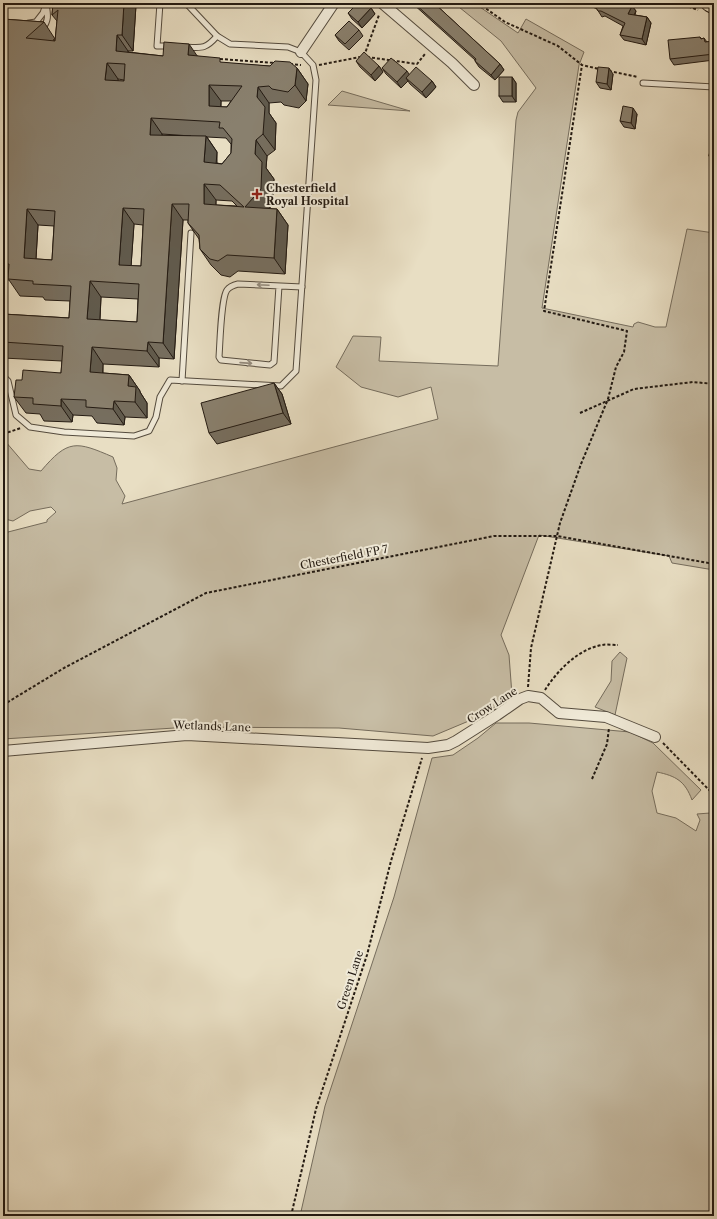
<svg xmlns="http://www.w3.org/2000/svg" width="717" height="1219" font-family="'Libre Caslon Text',serif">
<rect width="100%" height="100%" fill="#e8dec3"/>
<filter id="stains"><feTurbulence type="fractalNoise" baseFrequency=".005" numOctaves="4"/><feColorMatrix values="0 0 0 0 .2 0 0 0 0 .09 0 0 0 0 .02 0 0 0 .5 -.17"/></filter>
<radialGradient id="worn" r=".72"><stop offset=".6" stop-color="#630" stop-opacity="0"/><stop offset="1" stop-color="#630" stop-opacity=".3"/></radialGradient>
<!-- green -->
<g fill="#c7bda5" stroke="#756c5c">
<path d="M454 3H474L518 33 526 19 584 52 579 65 542 308 633 327 634 324 638 322 655 327H666L687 229 714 233V570L672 563 669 556 539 535 501 635 509 655 512 695 483 715 433 736 339 728 190 727 3 739V538L8 532 47 522V520L56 512 51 507 30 511 13 521 5 519 3 442 5 441 29 469 41 471C68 439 76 441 113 457L117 468 116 480 125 496 122 504 438 419 431 387 398 397 361 387 336 367 353 336 381 337 379 361 498 366 516 120 518 112 536 88 501 41Z"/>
<polygon points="342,91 410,111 328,105"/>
<polygon points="620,652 627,658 615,715 595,707 611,681 612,661"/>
<path d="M496 723H529L630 732 653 743 701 790 692 800C685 781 676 776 657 772L652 791 657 813 676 818 696 831 700 820 697 814 710 813 714 803V1216H300L325 1106 394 897 432 758 453 755 478 738Z"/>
</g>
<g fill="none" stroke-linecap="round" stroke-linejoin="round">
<defs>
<g id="lane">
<polyline points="160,3 157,46 170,46"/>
<polyline points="29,23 36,22 43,13 46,4"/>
<path d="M42 29C49 21 48 15 46 4"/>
<path d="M186 47C202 48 206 49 217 36"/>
<polyline points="643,83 714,87"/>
<path d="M279 286 274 362 270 365 221 360 219 357C220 344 221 298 227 290 230 286 234 285 238 284L302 287"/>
<polyline points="3,376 8,381 16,415 30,427 64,432 134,436 149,431 156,417 160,397 170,380 281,386 296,371 316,80 313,65 301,52 288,47 230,44 217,36 186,3"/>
<polyline points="182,381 191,233"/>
</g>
<g id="street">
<polyline points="382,3 452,63 474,85"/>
<polyline points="301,52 334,3"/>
<polyline points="3,751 187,735 428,748 448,745 456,741 497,715 520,699 528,696 541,698 559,713 606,717 655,737"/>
</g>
<polyline id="primary" points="710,3 714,5"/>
</defs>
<!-- lane casing -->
<use href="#lane" stroke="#544b3e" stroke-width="7"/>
<!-- street casing -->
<use href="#street" stroke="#544b3e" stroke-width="12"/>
<!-- primary casing -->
<use href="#primary" stroke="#231a12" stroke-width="19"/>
<!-- path -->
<g stroke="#231a12" stroke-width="2" stroke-dasharray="3 2" stroke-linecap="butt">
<polyline points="478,3 505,22 558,46 582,65 599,69"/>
<polyline points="679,3 698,10"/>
<polyline points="364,56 379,15"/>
<polyline points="367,57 417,64 425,54"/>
<polyline points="220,59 275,63"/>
<polyline points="290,64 301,65"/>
<polyline points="319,65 360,57"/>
<polyline points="609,71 638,77"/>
<polyline points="580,413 634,389 693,382 714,384"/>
<polyline points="3,434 21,428"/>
<polyline points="528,687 531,648 560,523 581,464 608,399 616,367 624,352 627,331 544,311 582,65"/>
<path d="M545 690C557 671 578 649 602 645 607 644 613 645 618 645"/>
<polyline points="3,705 64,668 206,593 494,536 557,536 714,564"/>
<polyline points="663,743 714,795"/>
<polyline points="592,779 607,744 609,728"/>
<polyline points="710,924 714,918"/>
<polyline points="291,1216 316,1109 367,955 391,861 422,758"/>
</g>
<!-- lane -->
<use href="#lane" stroke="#f0ead8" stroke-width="5"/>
<!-- street -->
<use href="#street" stroke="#f0ead8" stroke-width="10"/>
<!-- primary -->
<use href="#primary" stroke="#e8dec3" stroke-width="17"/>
</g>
<!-- wall -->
<g fill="#766e5f" stroke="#231a12" fill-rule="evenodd">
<path d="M53 3 136 5 133 51H128V52L163 56H197L223 63 297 68 308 84 306 101 299 108 284 105 281 102 269 103V113L276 123 275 150 267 156 266 168 274 179 272 205 269 209H277L288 225 285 274 238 271 230 277 221 275 211 265 200 249 199 239 188 223V220H183L174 359 159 358V367L103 364V373L129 375 140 391V392L147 403V418L125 417 124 425 97 423 92 416 73 415 72 422 44 421 40 414 26 413 14 397 22 380 61 373 62 361 3 358V314L69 318 70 301 45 300 43 297 20 296 9 280H3V19L44 22 55 39 53 40 55 41 57 21 52 15ZM118 79 124 80V81H118ZM221 101H231L227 107H221ZM162 134 191 136 162 135ZM207 137 226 138 231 144V153L222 164 217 163V152ZM216 200 232 201 237 206 216 205ZM134 224 143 225 141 266H131ZM38 225 54 226 52 260 36 259ZM101 297 138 299 137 322 100 320Z"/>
<polygon points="412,3 434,3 500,64 504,70 495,80 479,67 475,61 475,60"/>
<polygon points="574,3 626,3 632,6 636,11 635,15 647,17 651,23 646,45 624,40 620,35 623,26 605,16 602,17 597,9 586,4 580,7"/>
<polygon points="371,8 375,14 362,28 352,19 348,13"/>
<polygon points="359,30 363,36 349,50 339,41 335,35"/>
<polygon points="700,37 702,39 704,38 707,42 714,41 714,60 674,65 670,59"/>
<polygon points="356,61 379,66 383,72 375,81 360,67"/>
<polygon points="382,68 432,81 436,87 426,98 410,84 408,81 401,88 386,74"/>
<polygon points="613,74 611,90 600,88 596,82"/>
<polygon points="512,77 516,83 516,102 503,102 499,96"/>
<polygon points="637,114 635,129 624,127 620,121"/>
<polygon points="714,128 714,162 713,162 709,156"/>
<polygon points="274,383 282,394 291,424 217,444 209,433"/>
</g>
<!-- shaded-wall -->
<g fill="#605a4d" stroke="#231a12">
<polygon points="124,3 135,3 136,5 133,51 122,35"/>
<polygon points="632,6 636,11 632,19 628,14"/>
<polygon points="371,8 375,14 362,28 358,22"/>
<polygon points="647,17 651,23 646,45 642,39"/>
<polygon points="117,35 128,51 127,67 116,51"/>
<polygon points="189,44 200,60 188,55"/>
<polygon points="107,63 118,79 117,96 105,80"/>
<polygon points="500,64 504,70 495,80 491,75"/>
<polygon points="379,66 383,72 375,81 371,75"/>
<polygon points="297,68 308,84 306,101 295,85"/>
<polygon points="609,68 613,74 611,90 607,84"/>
<polygon points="407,71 411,77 406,78 408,81 401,88 397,82"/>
<polygon points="512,77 516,83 516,102 512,96"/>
<polygon points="432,81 436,87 426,98 422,92"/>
<polygon points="209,85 221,101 220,122 209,106"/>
<polygon points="258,87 269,103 269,113 276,123 275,150 263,134 257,97"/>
<polygon points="633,108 637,114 635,129 631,123"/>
<polygon points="151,118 162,134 161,151 150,135"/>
<polygon points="206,136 217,152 215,178 204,162"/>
<polygon points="256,140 267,156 266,168 274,179 272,205 256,223 245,207 255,154"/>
<polygon points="204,184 216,200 215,220 204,204"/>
<polygon points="172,204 183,220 174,359 163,343"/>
<polygon points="123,208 134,224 130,281 119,265"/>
<polygon points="27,209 38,225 35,274 24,258"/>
<polygon points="277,209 288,225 285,274 274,258"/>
<polygon points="90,281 101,297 99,335 87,319"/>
<polygon points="148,342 159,358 159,367 147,351"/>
<polygon points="92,347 103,364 102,388 90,372"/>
<polygon points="129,375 140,391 140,392 147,403 147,418 135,402 128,386"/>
<polygon points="274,383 282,394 291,424 283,413"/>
<polygon points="61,399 73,415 72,422 61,406"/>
<polygon points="114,401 125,417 124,425 113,409"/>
</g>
<!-- building -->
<g fill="#89806e" stroke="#231a12" fill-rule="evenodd">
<path d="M53 3H124L122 35H117L116 51 163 56 164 42 189 44 188 55 220 58V62L270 66 275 61 290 62 297 68 295 85 288 92 272 89 269 86 258 87 257 97 265 107 263 134 256 140 255 154 262 162 261 189 245 207 277 209 274 258 227 255 218 261 210 259 200 249 199 235 188 223 189 204H172L163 343 148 342 147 351 92 347 90 372 129 375 128 386 136 387 135 402 114 401 113 409 86 407V400L61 399V406L33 404V398L14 397 16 380H22L23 370 61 373 63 346 3 342V314L69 318 71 286 33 284V281L8 279 9 264H3V19L44 22 26 38 55 41 58 10 52 15ZM107 63 125 64 124 81 105 80ZM209 85 242 86 227 107 209 106ZM151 118 220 122 219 128H223L232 139 231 153 222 164 204 162 206 136 150 135ZM204 184 220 185 244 207 204 204ZM123 208 144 209 141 266 119 265ZM27 209 55 211 52 260 24 258ZM90 281 139 284 137 322 87 319Z"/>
<polygon points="358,3 366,3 371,8 358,22 348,13"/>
<polygon points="414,3 434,3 500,64 491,75 475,61 476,59"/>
<polygon points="592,3 626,3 632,6 628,14 647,17 642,39 620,35 625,23 601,11 598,11 594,4"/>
<polygon points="349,21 359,30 345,44 335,35"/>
<polygon points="700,37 701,39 704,38 705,42 714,41 714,54 670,59 668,40"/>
<polygon points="364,52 379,66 371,75 356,61"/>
<polygon points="391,58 407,71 397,82 382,68"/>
<polygon points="416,67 432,81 422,92 406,78"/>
<polygon points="598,67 609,68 607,84 596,82"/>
<rect x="499" y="77" width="13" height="19"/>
<polygon points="623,106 633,108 631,123 620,121"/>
<polygon points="714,128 714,157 709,156"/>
<polygon points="274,383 283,413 209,433 201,403"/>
</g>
<!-- one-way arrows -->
<defs><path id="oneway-shaft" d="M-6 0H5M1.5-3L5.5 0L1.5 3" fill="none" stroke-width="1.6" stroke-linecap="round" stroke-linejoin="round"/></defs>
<g stroke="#948c7f">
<use href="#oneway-shaft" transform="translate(263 285) rotate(-177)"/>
<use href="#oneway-shaft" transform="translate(246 363) rotate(4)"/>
</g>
<!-- markers -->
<path fill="#8f2418" stroke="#f0ead8" stroke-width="1.5" d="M255 188h4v4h4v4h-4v4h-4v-4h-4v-4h4z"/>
<g text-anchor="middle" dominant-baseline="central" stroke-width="4" stroke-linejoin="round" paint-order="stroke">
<!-- poi labels -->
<g font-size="11" font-weight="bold" fill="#231a12" stroke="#f0ead8" text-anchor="start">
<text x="266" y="188">Chesterfield<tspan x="266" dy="13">Royal Hospital</tspan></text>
</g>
<!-- street labels -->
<g font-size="11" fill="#231a12" stroke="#f0ead8">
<text transform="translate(344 557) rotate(-11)">Chesterfield FP 7</text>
<text transform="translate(492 705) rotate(-33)">Crow Lane</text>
<text transform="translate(212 726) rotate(2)">Wetlands Lane</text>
<text transform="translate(350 980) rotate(-72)">Green Lane</text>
</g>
</g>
<!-- margin -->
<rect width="717" height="1219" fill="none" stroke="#e8dec3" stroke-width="16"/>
<rect x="4" y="4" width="709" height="1211" fill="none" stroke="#231a12" stroke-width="2"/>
<rect x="8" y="8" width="701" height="1203" fill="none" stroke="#231a12"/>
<rect width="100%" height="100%" filter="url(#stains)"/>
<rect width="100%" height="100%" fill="url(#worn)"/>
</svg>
